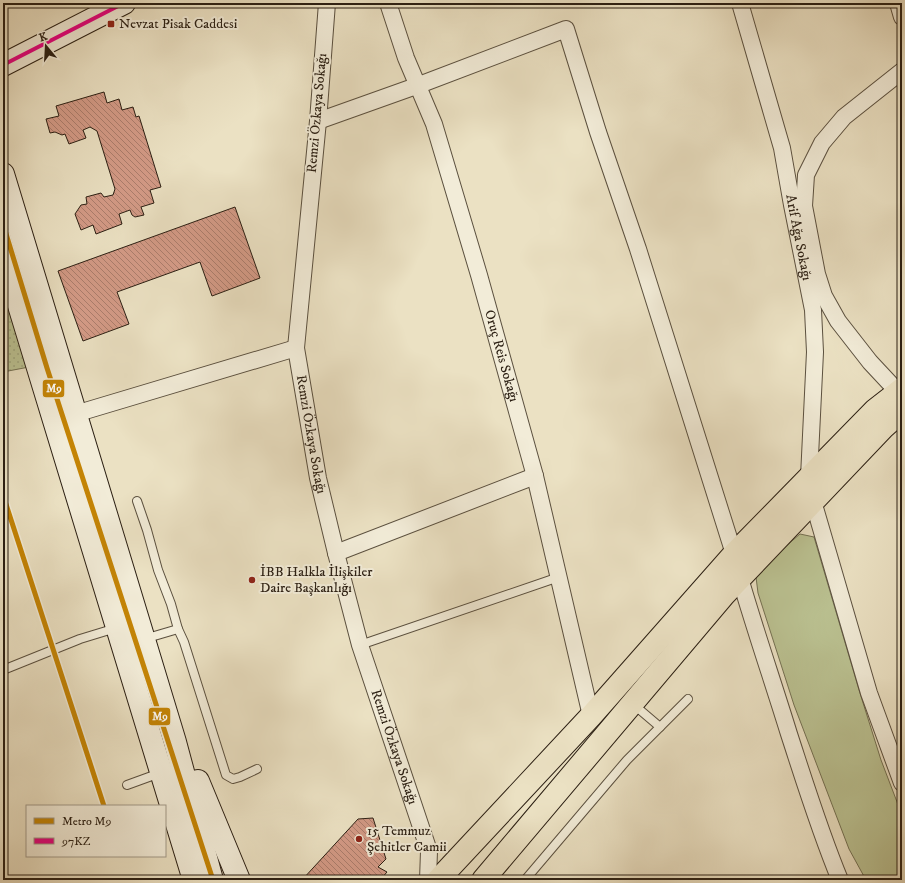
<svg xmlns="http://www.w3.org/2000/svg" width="905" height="883" font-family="'IM FELL DW Pica',serif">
<defs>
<pattern id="grass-dots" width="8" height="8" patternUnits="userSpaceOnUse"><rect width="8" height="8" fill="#bbc292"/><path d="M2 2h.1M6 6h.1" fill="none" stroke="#a1a67d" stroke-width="1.8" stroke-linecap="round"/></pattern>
<pattern id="building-back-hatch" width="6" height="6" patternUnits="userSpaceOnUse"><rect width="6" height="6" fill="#d39a86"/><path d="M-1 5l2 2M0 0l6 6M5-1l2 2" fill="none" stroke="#ab7d6c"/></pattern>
</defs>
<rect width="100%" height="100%" fill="#ebe1c3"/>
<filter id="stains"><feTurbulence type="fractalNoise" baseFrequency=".005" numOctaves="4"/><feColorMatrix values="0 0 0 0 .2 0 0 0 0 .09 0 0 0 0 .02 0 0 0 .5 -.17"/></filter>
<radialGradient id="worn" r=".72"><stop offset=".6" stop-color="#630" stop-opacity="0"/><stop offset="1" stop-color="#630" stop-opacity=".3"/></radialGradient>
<!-- grass -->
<polygon fill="url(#grass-dots)" stroke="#737052" points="3,286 19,343 29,367 3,372"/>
<!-- park -->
<polygon fill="#bbc292" stroke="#737052" points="800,534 814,537 859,690 881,760 902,815 902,880 866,880 849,849 794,705 758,593 756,577 765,564"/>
<!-- building -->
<g fill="url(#building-back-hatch)" stroke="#2b1f13">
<polygon points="104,92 107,103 119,99 122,110 133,107 136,117 139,116 161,187 150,190 154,203 141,207 144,215 135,217 132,215 130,210 119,214 122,224 96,234 93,225 81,230 75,214 81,205 87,204 86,197 101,193 104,197 113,195 115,189 97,131 90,127 83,130 86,138 69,144 65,134 62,135 55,132 50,133 46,119 59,116 56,106"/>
<polygon points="235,207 260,278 212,296 200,262 117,292 129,324 83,341 58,271"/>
<polygon points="373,818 386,859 378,867 387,872 380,880 302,880 358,819"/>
</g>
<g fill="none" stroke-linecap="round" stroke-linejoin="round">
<defs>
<g id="service">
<polyline points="137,501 147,530 158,570 171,604 178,629 184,642 226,775 233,779 240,777 257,769"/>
<polyline points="144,639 178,629"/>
<polyline points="360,645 559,577"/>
<polyline points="3,670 80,639 116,628"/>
<polyline points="633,704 660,727"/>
<polyline points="127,785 160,773"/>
<polyline points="525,880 627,760 688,699"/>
</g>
<g id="minor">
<path id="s1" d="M327 3 318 121 296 348 318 478 336 553 360 645 429 851 428 880"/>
<path id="s2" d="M388 3 406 58 434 124 479 275 535 476 591 716"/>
<path id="s3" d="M740 3 782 148 792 205 813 310 815 352 809 477"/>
<polyline points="898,3 902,17"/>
<polyline points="318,121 419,85 566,29 598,132 638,249 734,554"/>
<polyline points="898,392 870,362 838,321 824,296 817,274 804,206 806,175 822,143 844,117 902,71"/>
<polyline points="75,414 296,348"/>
<polyline points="813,501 869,693 902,783"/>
<polyline points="336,553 535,476"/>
<path d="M740 578C755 630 773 682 789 734 805 783 820 832 840 880"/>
</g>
<g id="secondary">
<polyline points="3,65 124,3"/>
<polyline points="3,174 175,742 212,880"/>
<polyline points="3,253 194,880"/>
<polyline points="198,781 239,880"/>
</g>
<g id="primary">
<polyline points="438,880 591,716 734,554 875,410 902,389"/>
<polyline points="483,880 724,595 884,427 902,411"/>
</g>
</defs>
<!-- service casing -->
<use href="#service" stroke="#5b503f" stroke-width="10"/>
<!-- minor casing -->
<use href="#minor" stroke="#5b503f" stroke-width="18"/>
<!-- secondary casing -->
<use href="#secondary" stroke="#2b1f13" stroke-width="24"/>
<!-- primary casing -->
<use href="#primary" stroke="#2b1f13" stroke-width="24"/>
<!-- service -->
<use href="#service" stroke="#f2ecd8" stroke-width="8"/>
<!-- minor -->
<use href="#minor" stroke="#f2ecd8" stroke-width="16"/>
<!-- secondary -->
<use href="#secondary" stroke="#f2ecd8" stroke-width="22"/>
<!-- primary -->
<use href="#primary" stroke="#ebe1c3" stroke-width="22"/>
<defs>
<polyline id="bus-1" points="3,65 124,3"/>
</defs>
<!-- bus-1 casing -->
<use href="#bus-1" stroke="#f2ecd8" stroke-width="7"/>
<!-- bus-1 -->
<use href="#bus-1" stroke="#e5007d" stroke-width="4"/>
<defs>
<g id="metro-1">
<polyline points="3,224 47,368 213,880"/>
<polyline points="3,495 104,806"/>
</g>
</defs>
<!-- metro-1 casing -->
<use href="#metro-1" stroke="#f2ecd8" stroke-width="8"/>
<!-- metro-1 -->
<use href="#metro-1" stroke="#c48405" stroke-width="5"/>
</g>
<!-- markers -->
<g fill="#8f2418" stroke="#f2ecd8" stroke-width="1.5">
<rect x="107" y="20" width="8" height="8" rx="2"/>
<circle cx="252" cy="580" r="4"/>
<circle cx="359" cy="839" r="4"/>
</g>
<g text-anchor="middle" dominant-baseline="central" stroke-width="4" stroke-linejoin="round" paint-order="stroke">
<!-- poi labels -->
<g font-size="14" fill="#2b1f13" stroke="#f2ecd8" text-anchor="start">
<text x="119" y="24">Nevzat Pisak Caddesi</text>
<text x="260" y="572">İBB Halkla İlişkiler<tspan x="260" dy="16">Daire Başkanlığı</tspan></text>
<text x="367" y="831">15 Temmuz<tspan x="367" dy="16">Şehitler Camii</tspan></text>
</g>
<!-- street labels -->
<g font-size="14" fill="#2b1f13" stroke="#f2ecd8">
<text transform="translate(317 113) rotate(-85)">Remzi Özkaya Sokağı</text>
<text stroke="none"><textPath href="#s3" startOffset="242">Arif Ağa Sokağı</textPath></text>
<text stroke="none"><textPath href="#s2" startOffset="371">Oruç Reis Sokağı</textPath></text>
<text stroke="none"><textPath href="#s1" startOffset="434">Remzi Özkaya Sokağı</textPath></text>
<text stroke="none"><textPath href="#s1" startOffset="758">Remzi Özkaya Sokağı</textPath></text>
</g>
</g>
<g stroke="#f2ecd8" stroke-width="1.5">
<rect x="42" y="379" width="23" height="19" rx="4" fill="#c48405"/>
<rect x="148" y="707" width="23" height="19" rx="4" fill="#c48405"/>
</g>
<g font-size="11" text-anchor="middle" font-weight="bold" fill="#fff">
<text x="54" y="392">M9</text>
<text x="160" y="720">M9</text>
</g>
<!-- margin -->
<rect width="905" height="883" fill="none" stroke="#ebe1c3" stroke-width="16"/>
<rect x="4" y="4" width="897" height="875" fill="none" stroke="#2b1f13" stroke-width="2"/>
<rect x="8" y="8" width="889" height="867" fill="none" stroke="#2b1f13"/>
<!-- legend -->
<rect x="26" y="805" width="140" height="52" fill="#f2ecd8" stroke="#a29a89"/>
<rect x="34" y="818" width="20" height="6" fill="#c48405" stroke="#a29a89"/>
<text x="62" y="825" font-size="12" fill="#2b1f13">Metro M9</text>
<rect x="34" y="838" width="20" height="6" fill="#e5007d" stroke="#a29a89"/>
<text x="62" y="845" font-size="12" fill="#2b1f13">97KZ</text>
<!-- north arrow -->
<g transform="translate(46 46) rotate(342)" stroke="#f2ecd8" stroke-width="3" paint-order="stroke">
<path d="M0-3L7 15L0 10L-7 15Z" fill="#2b1f13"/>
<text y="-6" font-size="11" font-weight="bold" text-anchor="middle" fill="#2b1f13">K</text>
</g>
<rect width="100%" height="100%" filter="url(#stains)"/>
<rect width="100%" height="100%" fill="url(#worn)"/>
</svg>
